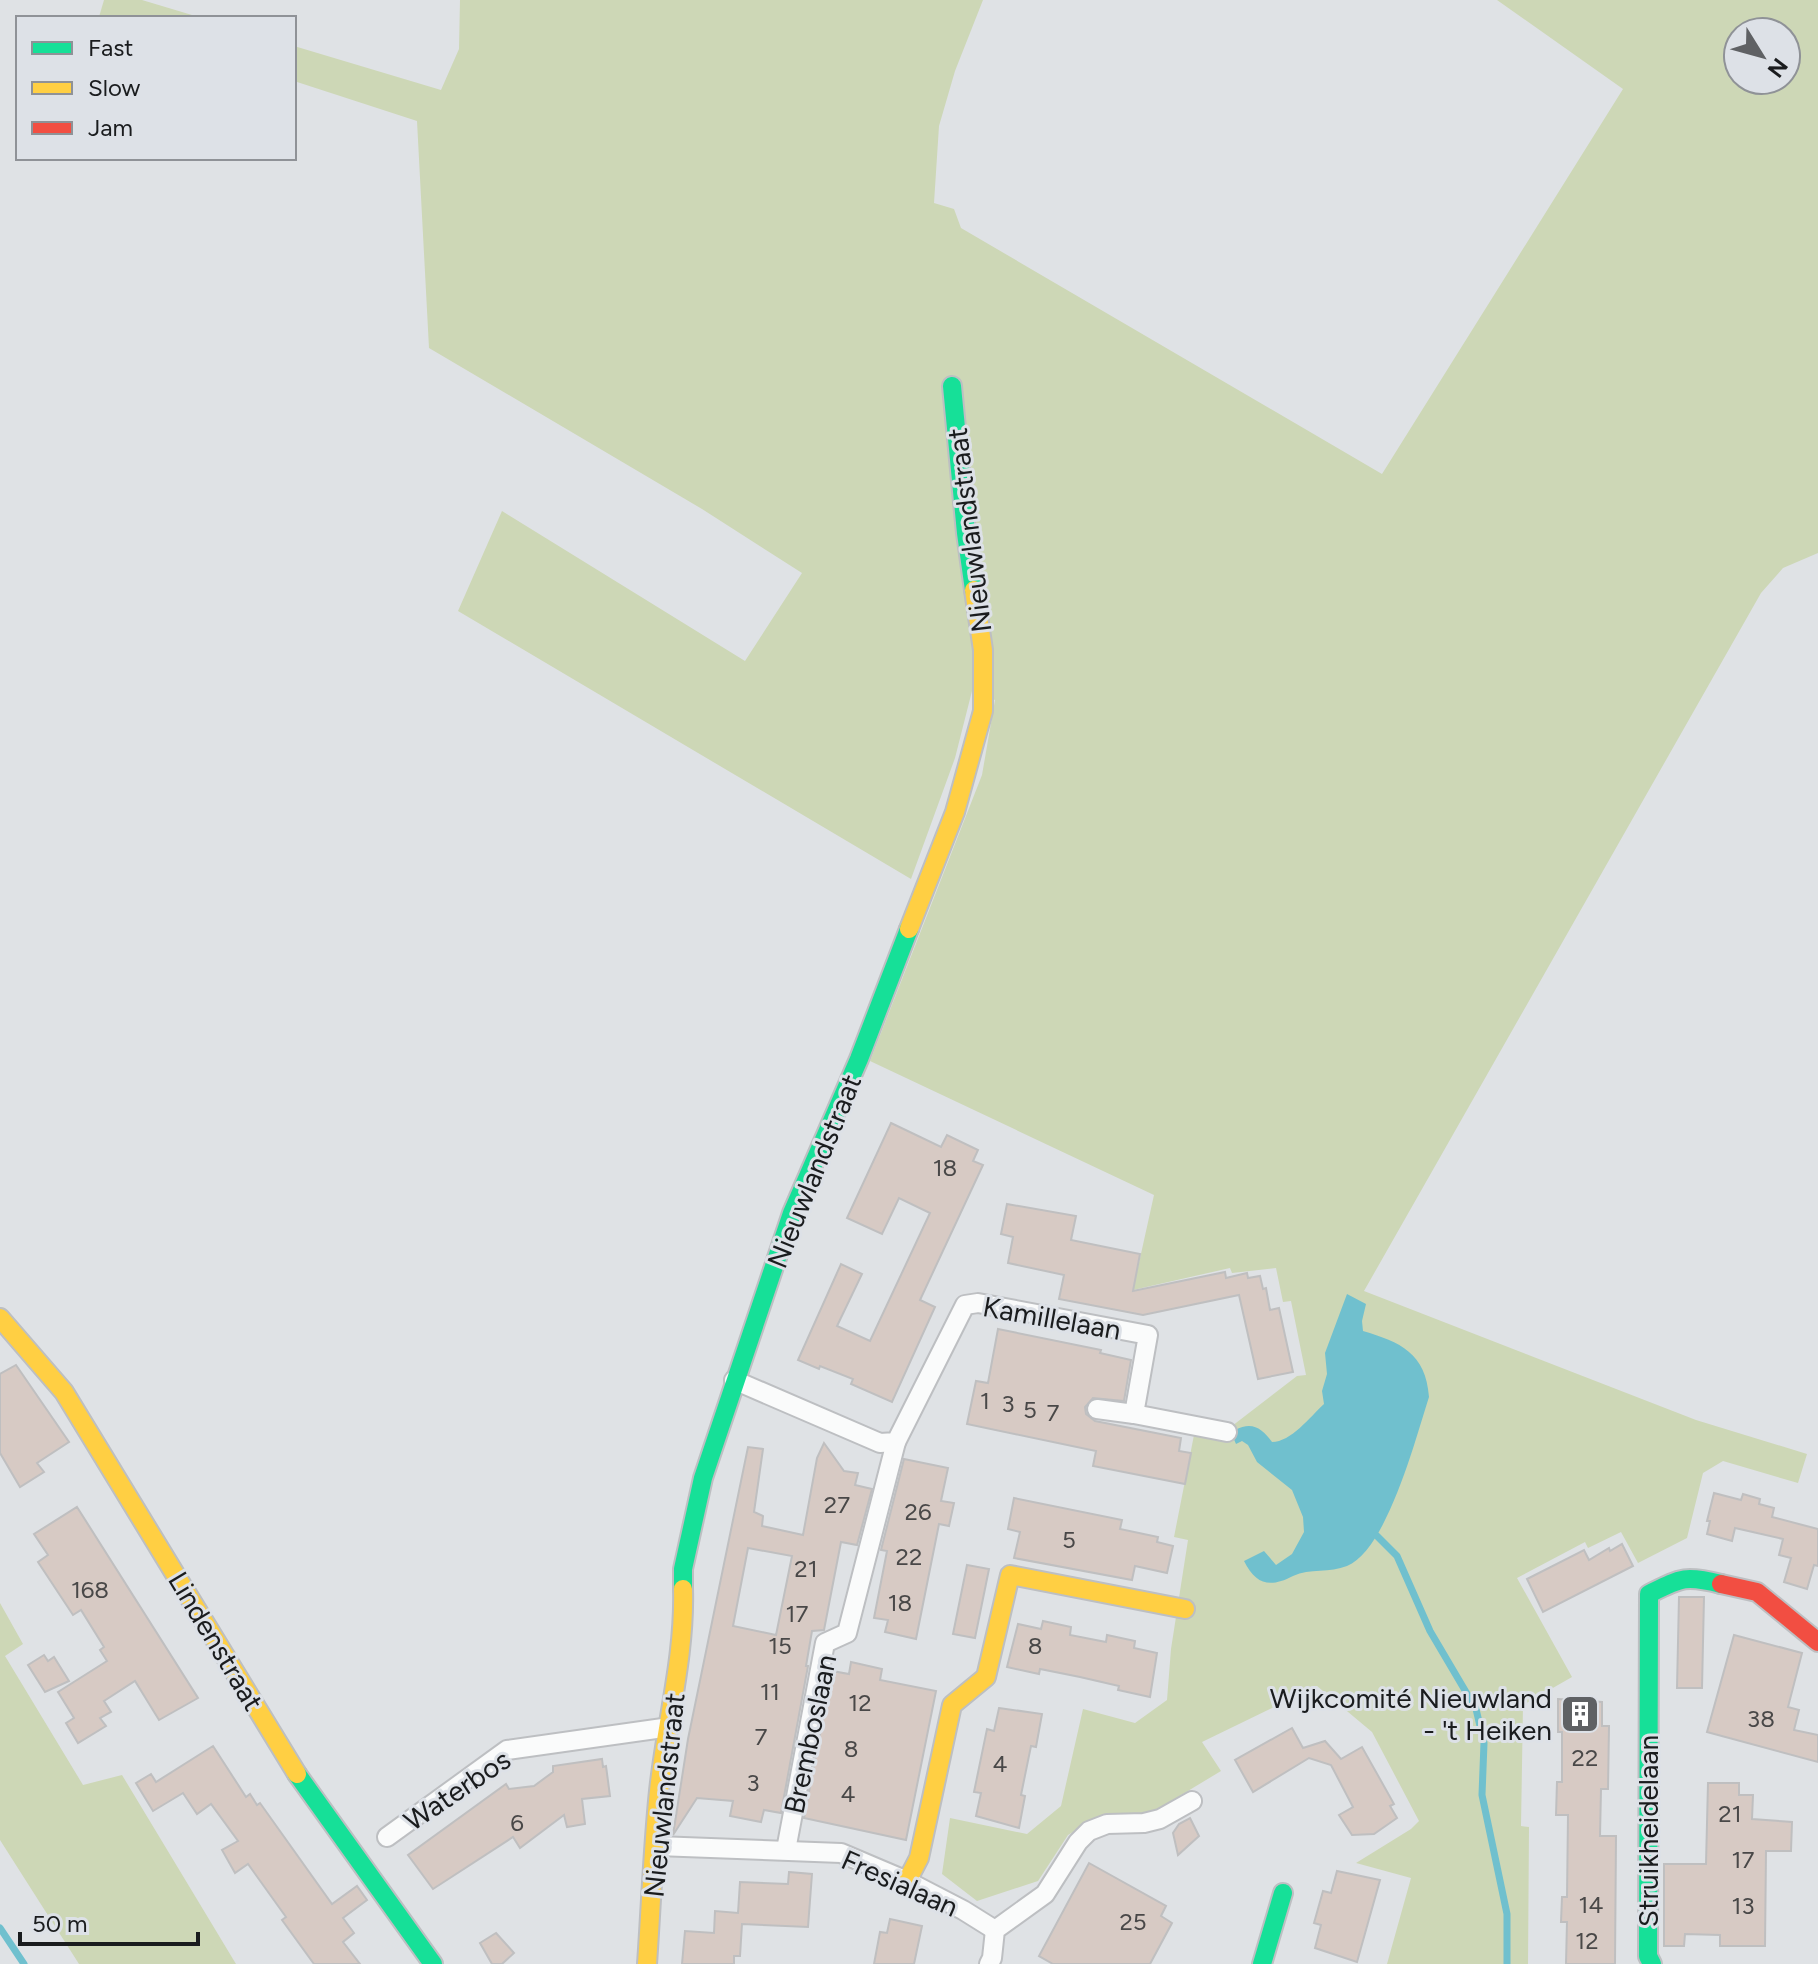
<svg xmlns="http://www.w3.org/2000/svg" width="1818" height="1964" font-family="Figtree,sans-serif">
<rect width="100%" height="100%" fill="#dfe2e5"/>
<!-- green -->
<g fill="#cdd7b6" fill-rule="evenodd">
<polygon points="104,0 142,0 202,18 102,18 99,17"/>
<path d="M460 0H983L955 71 939 126 934 203 954 209 961 228 1382 474 1623 89 1497 0H1818V553L1783 568 1761 593 1364 1291 1696 1420 1807 1454 1798 1483 1723 1461 1703 1473 1687 1538 1638 1563 1621 1532 1588 1548 1585 1542 1517 1578 1572 1677 1523 1705 1521 1826 1529 1827 1528 1964H1387L1411 1878 1356 1863 1411 1829 1419 1821 1372 1732 1317 1686 1202 1742 1221 1771 1153 1812 1093 1820 1068 1835 1038 1881 977 1901 942 1874 950 1818 1027 1834 1061 1806 1083 1709 1135 1723 1167 1700 1171 1649 1188 1540 1174 1537 1194 1435 1232 1426 1297 1376 1306 1375 1291 1301 1283 1302 1276 1268 1232 1273 1230 1268 1133 1290 1154 1195 870 1061 982 775 995 700 972 691 955 758 911 879 458 611 502 511 745 661 802 573 702 509 429 348 417 121 294 81V46L441 90 459 49ZM1738 32H1786V80H1738Z"/>
<polygon points="0,1603 23,1644 5,1656 83,1785 122,1775 236,1964 79,1964 0,1840"/>
</g>
<!-- water -->
<path fill="#70c0ce" d="M1347 1294 1366 1304 1362 1321 1363 1331C1400 1342 1426 1353 1429 1397 1416 1437 1387 1550 1347 1566 1330 1573 1310 1568 1293 1576 1270 1588 1256 1585 1244 1561L1264 1551 1276 1565 1292 1554 1304 1532 1303 1517 1292 1490 1257 1462 1248 1445 1242 1441 1236 1444 1233 1437 1235 1430C1252 1421 1262 1428 1272 1442 1291 1442 1310 1417 1324 1404L1322 1391 1327 1374 1325 1353Z"/>
<g fill="none" stroke-linecap="round" stroke-linejoin="round">
<!-- stream -->
<g stroke="#70c0ce" stroke-width="7">
<polyline points="1377,1536 1397,1556 1430,1631 1476,1709 1484,1743 1482,1795 1507,1914 1507,1964"/>
<polyline points="0,1928 24,1964"/>
</g>
</g>
<!-- building -->
<g fill="#d7cac4" stroke="#bfbfc0" stroke-width="2" fill-rule="evenodd">
<polygon points="891,1123 941,1147 947,1135 978,1150 973,1161 983,1165 920,1300 935,1307 892,1402 851,1384 853,1379 820,1366 819,1369 798,1360 841,1264 862,1274 837,1326 870,1341 930,1213 899,1198 882,1234 847,1218"/>
<polygon points="1007,1204 1076,1216 1071,1240 1140,1254 1133,1291 1225,1272 1226,1278 1247,1273 1248,1278 1260,1276 1263,1289 1266,1288 1270,1310 1279,1308 1293,1372 1258,1379 1239,1295 1143,1315 1059,1299 1064,1275 1008,1263 1013,1237 1001,1234"/>
<polygon points="998,1329 1101,1350 1100,1353 1131,1360 1124,1401 1093,1398 1085,1407 1086,1414 1095,1421 1181,1438 1179,1451 1191,1453 1185,1484 1093,1466 1096,1451 967,1424 976,1381 988,1383"/>
<polygon points="16,1365 69,1442 37,1463 44,1472 20,1487 0,1453 0,1374"/>
<path d="M824 1443 844 1471 858 1473 855 1485 872 1489 857 1545 841 1542 824 1630 812 1631 806 1666H808L781 1813 764 1810 761 1822 730 1816 733 1801 697 1798 673 1835 688 1739 748 1447 763 1449 754 1512 763 1516 762 1526 803 1535 817 1458ZM748 1548 792 1556 776 1635 733 1626Z"/>
<polygon points="904,1459 948,1468 941,1501 954,1503 949,1526 939,1524 916,1639 885,1632 888,1620 874,1618 887,1551 881,1550"/>
<polygon points="1714,1493 1741,1500 1743,1494 1760,1499 1759,1504 1774,1508 1772,1517 1818,1529 1818,1566 1814,1565 1807,1589 1784,1582 1791,1558 1779,1555 1783,1539 1735,1528 1732,1541 1707,1534 1710,1521 1707,1521"/>
<polygon points="1014,1498 1122,1520 1120,1529 1158,1537 1157,1542 1173,1546 1167,1573 1135,1566 1132,1580 1014,1558 1020,1532 1008,1529"/>
<polygon points="77,1507 198,1698 159,1720 135,1681 104,1701 111,1712 100,1718 106,1726 78,1743 66,1723 74,1718 58,1692 107,1661 100,1650 104,1647 81,1610 73,1615 38,1562 48,1555 34,1534"/>
<polygon points="1622,1544 1633,1566 1543,1612 1527,1579 1584,1550 1589,1560 1609,1548 1610,1551"/>
<polygon points="967,1565 989,1569 975,1638 953,1634"/>
<polygon points="1679,1597 1704,1597 1702,1688 1677,1688"/>
<polygon points="1043,1621 1071,1627 1070,1635 1106,1642 1107,1635 1135,1641 1134,1648 1157,1653 1150,1697 1118,1690 1119,1686 1080,1677 1040,1669 1039,1674 1007,1667 1018,1624 1041,1629"/>
<polygon points="1734,1635 1802,1653 1788,1707 1799,1710 1794,1730 1818,1735 1818,1762 1707,1732"/>
<polygon points="44,1655 48,1661 54,1657 69,1681 45,1692 28,1665"/>
<polygon points="851,1662 882,1669 880,1680 936,1691 906,1840 804,1818 832,1671 849,1674"/>
<polygon points="1558,1699 1602,1702 1602,1726 1609,1726 1608,1789 1601,1789 1600,1836 1616,1836 1615,1964 1566,1964 1567,1922 1561,1922 1562,1897 1567,1897 1568,1815 1556,1815 1557,1782 1562,1782 1562,1732 1558,1732"/>
<polygon points="999,1708 1042,1714 1036,1747 1031,1746 1021,1795 1025,1796 1019,1828 976,1816 981,1793 974,1792 987,1729 994,1731"/>
<polygon points="1292,1728 1303,1748 1325,1741 1341,1759 1362,1747 1394,1804 1390,1806 1397,1818 1374,1834 1352,1835 1339,1815 1353,1807 1331,1765 1309,1758 1253,1792 1235,1760"/>
<polygon points="213,1746 246,1797 250,1794 257,1805 260,1803 332,1904 357,1886 367,1900 343,1918 354,1933 343,1942 360,1964 314,1964 282,1920 286,1917 248,1864 235,1873 222,1850 238,1841 211,1804 197,1814 183,1793 153,1811 136,1783 151,1774 156,1782"/>
<polygon points="602,1759 603,1767 606,1766 610,1796 582,1799 585,1824 567,1827 564,1815 520,1848 513,1837 433,1889 408,1855 506,1784 509,1789 534,1786 553,1772 553,1766"/>
<polygon points="1708,1783 1739,1783 1739,1795 1753,1795 1752,1819 1792,1822 1791,1851 1766,1851 1765,1946 1720,1946 1720,1935 1685,1934 1684,1946 1664,1946 1664,1864 1706,1864"/>
<polygon points="1190,1818 1199,1836 1178,1855 1173,1833 1179,1824"/>
<polygon points="1089,1863 1166,1906 1161,1916 1172,1923 1150,1964 1053,1964 1039,1956"/>
<polygon points="1337,1871 1380,1880 1357,1962 1315,1948 1321,1925 1314,1923 1323,1891 1331,1893"/>
<polygon points="789,1872 812,1874 808,1927 742,1924 740,1956 734,1956 734,1964 682,1964 685,1931 714,1933 715,1911 738,1913 740,1882 788,1884"/>
<polygon points="890,1919 922,1926 914,1964 874,1964 880,1932 887,1933"/>
<polygon points="496,1933 514,1953 502,1964 492,1964 480,1943"/>
</g>
<g fill="none" stroke-linecap="round" stroke-linejoin="round">
<defs>
<g id="street">
<polyline points="734,1380 880,1443 896,1442 965,1305 978,1303 1148,1335 1134,1414 1227,1432"/>
<polyline points="1097,1409 1134,1414"/>
<polyline points="387,1837 507,1750 670,1727"/>
<polyline points="657,1846 841,1853 907,1881 963,1910 995,1930"/>
<polyline points="786,1850 825,1643 847,1633 896,1442"/>
<polyline points="989,1964 992,1958 995,1930 1045,1894 1078,1842 1089,1831 1107,1824 1144,1823 1160,1819 1192,1801"/>
</g>
<g id="fast">
<polyline points="952,386 966,533 974,590"/>
<polyline points="683,1589 683,1569 703,1478 792,1213 859,1059 909,929"/>
<polyline points="297,1774 433,1964"/>
<polyline points="1262,1964 1283,1893"/>
<path d="M1652 1964 1648 1956 1649 1594C1681 1578 1685 1575 1721 1584"/>
</g>
<g id="slow">
<polyline points="909,929 955,812 983,711 983,650 974,590"/>
<polyline points="0,1318 64,1392 297,1774"/>
<polyline points="907,1881 919,1858 952,1705 986,1677 1010,1575 1185,1609"/>
<path d="M647 1964C651 1907 653 1849 659 1791 666 1724 685 1657 683 1589"/>
</g>
<polyline id="jam" points="1721,1584 1757,1592 1818,1642"/>
</defs>
<!-- street casing -->
<use href="#street" stroke="#bdbfc2" stroke-width="22"/>
<!-- fast casing -->
<use href="#fast" stroke="#bdbfc2" stroke-width="22"/>
<!-- slow casing -->
<use href="#slow" stroke="#bdbfc2" stroke-width="22"/>
<!-- jam casing -->
<use href="#jam" stroke="#bdbfc2" stroke-width="22"/>
<!-- street -->
<use href="#street" stroke="#fafbfb" stroke-width="18"/>
<!-- fast -->
<use href="#fast" stroke="#16e098" stroke-width="18"/>
<!-- slow -->
<use href="#slow" stroke="#ffcf43" stroke-width="18"/>
<!-- jam -->
<use href="#jam" stroke="#f24e42" stroke-width="18"/>
</g>
<!-- icons -->
<defs>
<symbol id="building-square" viewBox="-11 -11 22 22"><rect x="-9" y="-9" width="18" height="18" rx="4" fill="#5f6164" stroke="#dde1e7"/><path d="M-4-6H4V6H1V3H-1V6H-4ZM-2.5-4.3h1.7v1.8h-1.7ZM.8-4.3h1.7v1.8H.8ZM-2.5-1h1.7V.8h-1.7ZM.8-1h1.7V.8H.8Z" fill="#fff"/></symbol>
</defs>
<g fill-rule="evenodd">
<use href="#building-square" x="1558" y="1692" width="44" height="44"/>
</g>
<g text-anchor="middle" dominant-baseline="central" stroke-width="6" stroke-linejoin="round" paint-order="stroke">
<!-- number labels -->
<g font-size="24" fill="#494848">
<text x="945" y="1167">18</text>
<text x="985" y="1400">1</text>
<text x="1008" y="1403">3</text>
<text x="1030" y="1409">5</text>
<text x="1053" y="1412">7</text>
<text x="837" y="1504">27</text>
<text x="918" y="1511">26</text>
<text x="1069" y="1539">5</text>
<text x="909" y="1556">22</text>
<text x="806" y="1568">21</text>
<text x="90" y="1589">168</text>
<text x="900" y="1602">18</text>
<text x="797" y="1613">17</text>
<text x="780" y="1645">15</text>
<text x="1035" y="1645">8</text>
<text x="770" y="1691">11</text>
<text x="860" y="1702">12</text>
<text x="1761" y="1718">38</text>
<text x="761" y="1736">7</text>
<text x="851" y="1748">8</text>
<text x="1585" y="1757">22</text>
<text x="1000" y="1763">4</text>
<text x="753" y="1782">3</text>
<text x="848" y="1793">4</text>
<text x="1730" y="1813">21</text>
<text x="517" y="1822">6</text>
<text x="1743" y="1859">17</text>
<text x="1591" y="1904">14</text>
<text x="1743" y="1905">13</text>
<text x="1133" y="1921">25</text>
<text x="1587" y="1940">12</text>
</g>
<!-- street labels -->
<g font-size="28" fill="#1a1c1e" stroke="#dde1e7">
<text transform="translate(969 530) rotate(-97)">Nieuwlandstraat</text>
<text transform="translate(814 1171) rotate(-68)">Nieuwlandstraat</text>
<text transform="translate(1052 1318) rotate(10)">Kamillelaan</text>
<text transform="translate(216 1641) rotate(59)">Lindenstraat</text>
<text transform="translate(810 1734) rotate(-78)">Bremboslaan</text>
<text transform="translate(457 1790) rotate(-34)">Waterbos</text>
<text transform="translate(664 1795) rotate(-84)">Nieuwlandstraat</text>
<text transform="translate(1648 1831) rotate(-90)">Struikheidelaan</text>
<text transform="translate(900 1883) rotate(24)">Fresialaan</text>
</g>
<!-- poi labels -->
<g font-size="28" fill="#1a1c1e" stroke="#dde1e7" text-anchor="end">
<text x="1552" y="1698">Wijkcomité Nieuwland<tspan x="1552" dy="32">- 't Heiken</tspan></text>
</g>
</g>
<!-- legend -->
<rect x="16" y="16" width="280" height="144" fill="#dde1e7" stroke="#8f9297" stroke-width="2"/>
<rect x="32" y="42" width="40" height="12" fill="#16e098" stroke="#8f9297" stroke-width="2"/>
<text x="88" y="56" font-size="24" fill="#1a1c1e">Fast</text>
<rect x="32" y="82" width="40" height="12" fill="#ffcf43" stroke="#8f9297" stroke-width="2"/>
<text x="88" y="96" font-size="24" fill="#1a1c1e">Slow</text>
<rect x="32" y="122" width="40" height="12" fill="#f24e42" stroke="#8f9297" stroke-width="2"/>
<text x="88" y="136" font-size="24" fill="#1a1c1e">Jam</text>
<!-- north arrow -->
<g transform="translate(1762 56) rotate(127)"><circle r="38" fill="#dde1e7" stroke="#8f9297" stroke-width="2"/>
<path d="M0-6L14 30L0 20L-14 30Z" fill="#5f6164"/>
<text y="-12" font-size="22" font-weight="bold" text-anchor="middle" fill="#1a1c1e">N</text>
</g>
<!-- scale -->
<path d="M20 1932v12h178v-12" fill="none" stroke="#1a1c1e" stroke-width="4"/>
<text x="32" y="1932" font-size="24" fill="#1a1c1e" stroke="#dde1e7" stroke-width="6" paint-order="stroke">50 m</text>
</svg>
